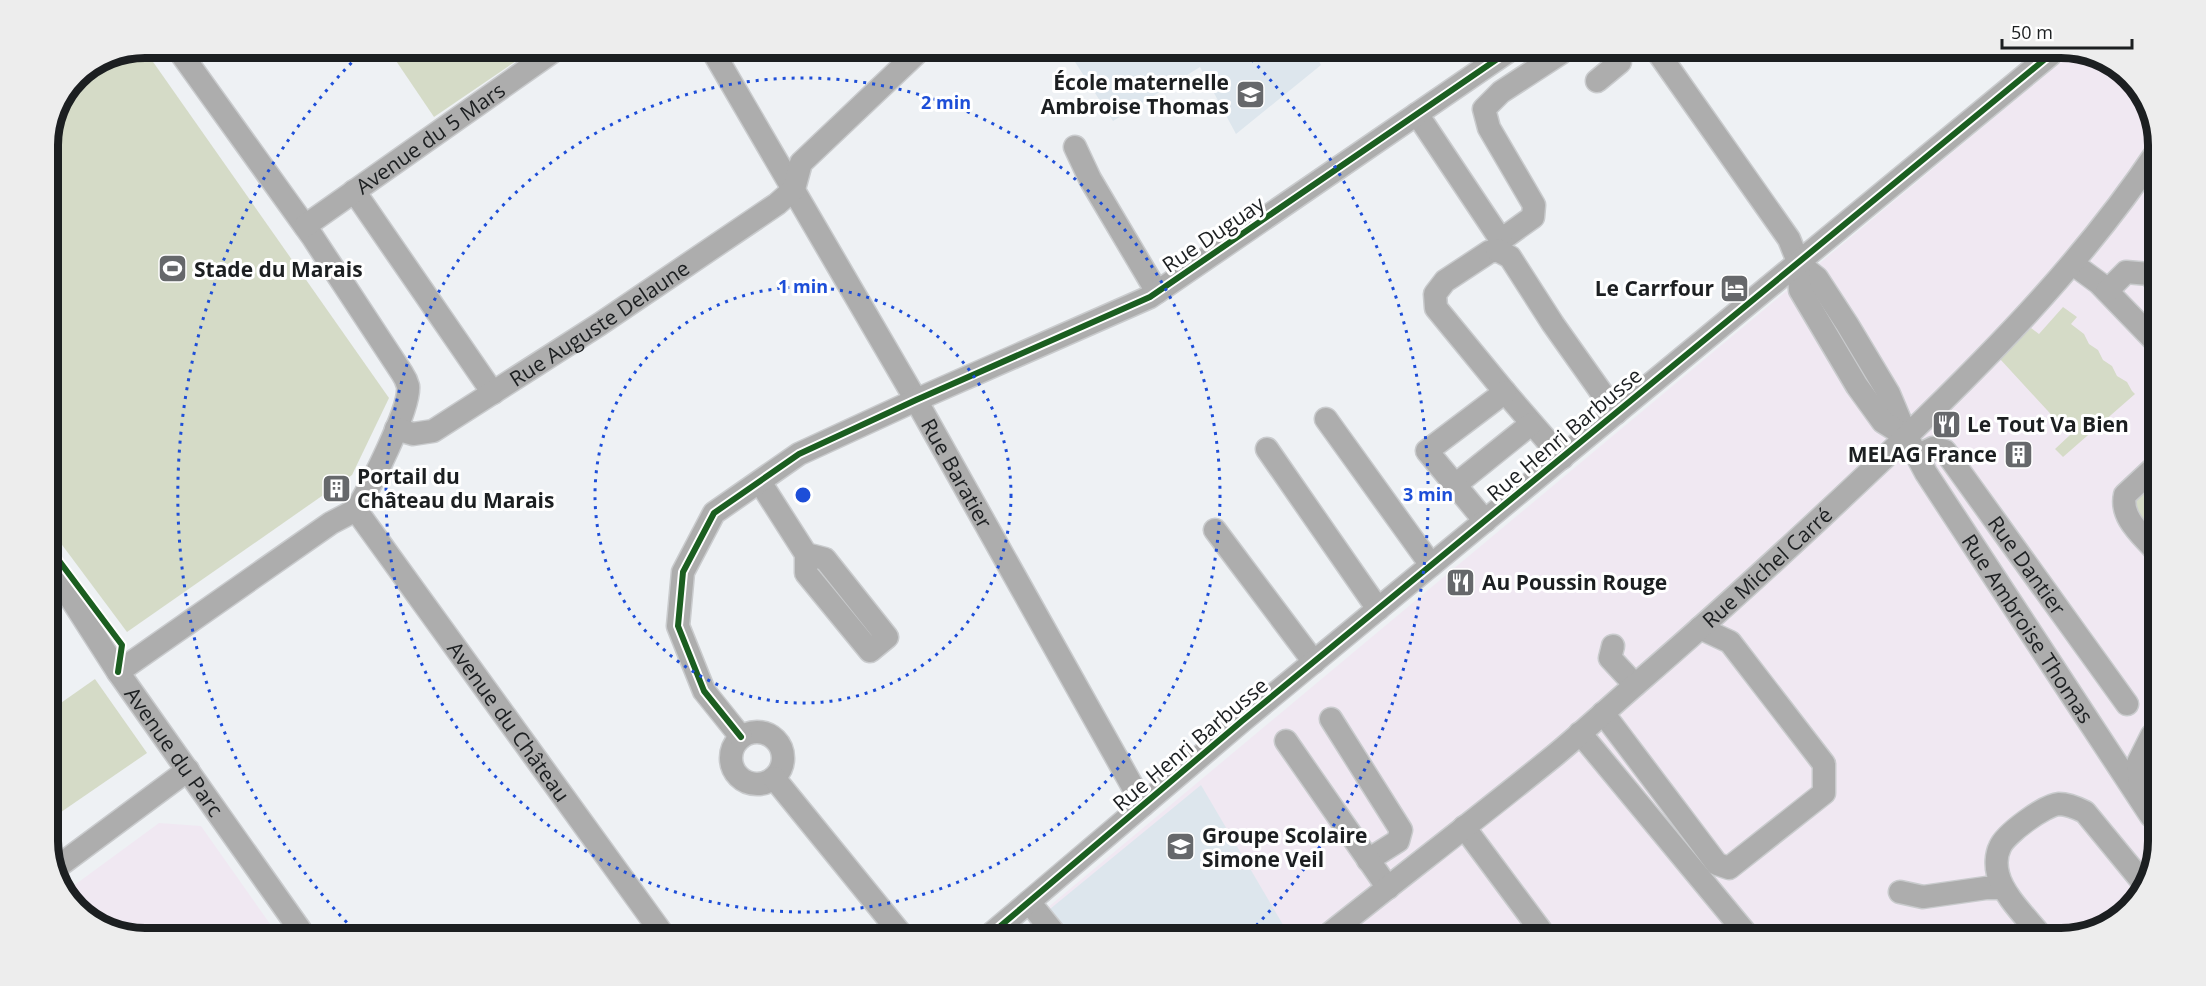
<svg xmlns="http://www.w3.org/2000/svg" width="2206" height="986" font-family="'Open Sans',sans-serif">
<rect width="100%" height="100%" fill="#eef1f4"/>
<!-- industrial -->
<g fill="#f0e8f2">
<polygon points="2069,55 2098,55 2138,86 2158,139 2151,878 2115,921 2061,938 1016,934"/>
<polygon points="159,823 201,826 275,931 108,931 68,900 65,892"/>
</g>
<!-- built -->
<g fill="#dde6ed">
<polygon points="1068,51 1314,52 1321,65 1236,134 1200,67 1113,121"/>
<polygon points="1201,785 1289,935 1071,934 1050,909"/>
</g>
<!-- green -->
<g fill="#d5dbc7">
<polygon points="144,49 389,398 352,475 127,632 48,526 48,139 77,76"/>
<polygon points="388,49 519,49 522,57 434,117"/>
<polygon points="2063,307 2077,317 2071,324 2084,334 2089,344 2098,350 2103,360 2112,366 2117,376 2127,382 2132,391 2135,394 2063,457 2055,449 2070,435 2000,359 2031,328 2039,334"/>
<polygon points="2147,481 2154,489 2154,542 2136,521 2132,495"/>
<polygon points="95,679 147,753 48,821 48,712"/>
</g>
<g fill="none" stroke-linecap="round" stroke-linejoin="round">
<defs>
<g id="minor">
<path d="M177 48 312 236 402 373C404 376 407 382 408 386 411 408 369 489 356 510"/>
<path id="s1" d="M712 50 916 400 1143 805"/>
<polyline points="1561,53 1501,92 1484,109 1489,128 1534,205 1533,217 1501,240 1497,250 1489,252 1445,281 1435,294 1436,308 1505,392 1562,458"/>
<polyline points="1659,54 1789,239 1803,274"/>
<polyline points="1597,81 1620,62 1615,53"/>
<polyline points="1417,114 1501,240"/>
<polyline points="1075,147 1090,179 1157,292"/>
<polyline points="354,191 493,393"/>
<path id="s2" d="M305 226 555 50"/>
<polyline points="1497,250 1510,257 1553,324 1616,413"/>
<path id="s3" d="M1798 263 1817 278 1847 324 1889 394 1907 437 1926 473 2151 816"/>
<polyline points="1798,263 1800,290 1857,386 1883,422 1907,437"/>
<polyline points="2073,264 2099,283 2156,342"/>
<polyline points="2107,291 2126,272 2149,274 2156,282"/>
<polyline points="1326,419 1431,565"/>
<path id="s4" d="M396 429 413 434 433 431 600 324 777 204 794 189 801 163 919 51"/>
<polyline points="1267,449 1378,609"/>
<path id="s5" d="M1917 456 1933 448 1945 451 2127 704"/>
<polyline points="760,482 806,554 806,573 870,651 887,637 825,559 806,554"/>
<polyline points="1454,486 1531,424"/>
<path id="s6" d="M356 510 662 933"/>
<polyline points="1485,521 1427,451 1505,392"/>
<polyline points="1215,530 1314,662"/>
<path d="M2154 549C2141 534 2120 517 2125 495L2155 467"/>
<path id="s7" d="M48 572 61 583 118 672 301 931"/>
<polyline points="1613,646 1610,658 1635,685"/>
<polyline points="118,672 331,523 356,510"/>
<polyline points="1603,713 1717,864 1729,868 1824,793 1824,764 1730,642 1700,628"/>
<polyline points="1331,719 1401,830 1398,841 1368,860"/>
<circle cx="757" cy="758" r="26"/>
<polyline points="1580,733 1749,937"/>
<polyline points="741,737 704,691 678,626 683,572 714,513 799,454 916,400 1150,297 1506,53"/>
<polyline points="1286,741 1388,888"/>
<polyline points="774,778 901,934"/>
<polyline points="2141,799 2138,763 2152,735"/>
<polyline points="1464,827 1545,936"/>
<polyline points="56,868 188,770"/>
<polyline points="1900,892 1923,897 1986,888 2003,888"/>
<polyline points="1029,902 1055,934"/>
<polyline points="991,934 1242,721 2050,55"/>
<path id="s8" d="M1328 935C1403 875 1479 817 1554 756 1583 732 1612 705 1641 680 1722 610 1801 537 1879 463 1980 366 2080 267 2158 150"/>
<path d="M2043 938C2029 920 2003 896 1998 874 1996 866 1996 855 2000 847 2005 834 2045 805 2059 804 2068 804 2077 808 2085 812L2145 885"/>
</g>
</defs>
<!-- minor casing -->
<use href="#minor" stroke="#c9cbcd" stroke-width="25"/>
<!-- minor -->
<use href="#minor" stroke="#adadad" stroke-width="22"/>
<defs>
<g id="cycleway">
<polyline points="48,546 122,645 118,672"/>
<polyline points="741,737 704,691 678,626 683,572 714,513 799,454 916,400 1150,297 1506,53"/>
<polyline points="991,934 1242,721 2050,55"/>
</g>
</defs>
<!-- cycleway casing -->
<use href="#cycleway" stroke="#fff" stroke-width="10"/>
<!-- cycleway -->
<use href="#cycleway" stroke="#1b5e20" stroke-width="6"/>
</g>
<!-- distance rings -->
<g fill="none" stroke="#1d4ed8" stroke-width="3" stroke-dasharray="3 6">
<circle cx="803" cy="495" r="208"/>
<circle cx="803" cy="495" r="417"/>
<path d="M353 929A625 625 0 0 1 365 49M1245 53A625 625 0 0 1 1249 933"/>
</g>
<!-- icons -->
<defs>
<symbol id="school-square" viewBox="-11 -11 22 22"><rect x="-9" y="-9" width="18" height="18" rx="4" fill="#66686b" stroke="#fff"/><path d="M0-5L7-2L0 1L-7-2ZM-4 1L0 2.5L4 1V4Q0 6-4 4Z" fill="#fff"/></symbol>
<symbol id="stadium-square" viewBox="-11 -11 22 22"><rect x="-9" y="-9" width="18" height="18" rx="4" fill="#66686b" stroke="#fff"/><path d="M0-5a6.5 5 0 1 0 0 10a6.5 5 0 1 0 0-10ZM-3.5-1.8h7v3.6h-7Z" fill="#fff"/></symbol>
<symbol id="hotel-square" viewBox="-11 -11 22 22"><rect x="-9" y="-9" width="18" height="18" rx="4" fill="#66686b" stroke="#fff"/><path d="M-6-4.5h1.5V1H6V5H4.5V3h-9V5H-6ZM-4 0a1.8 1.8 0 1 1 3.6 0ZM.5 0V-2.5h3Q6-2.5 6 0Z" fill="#fff"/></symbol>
<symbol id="restaurant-square" viewBox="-11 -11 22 22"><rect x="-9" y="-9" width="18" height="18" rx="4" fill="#66686b" stroke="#fff"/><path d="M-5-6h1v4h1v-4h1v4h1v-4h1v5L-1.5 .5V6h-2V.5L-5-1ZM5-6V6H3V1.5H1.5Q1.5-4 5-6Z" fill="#fff"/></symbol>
<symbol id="building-square" viewBox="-11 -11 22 22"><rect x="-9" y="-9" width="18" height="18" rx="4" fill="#66686b" stroke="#fff"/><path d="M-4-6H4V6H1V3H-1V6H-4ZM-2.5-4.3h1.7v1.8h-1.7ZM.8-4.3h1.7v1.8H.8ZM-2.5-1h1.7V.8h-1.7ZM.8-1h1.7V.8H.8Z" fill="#fff"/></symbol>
</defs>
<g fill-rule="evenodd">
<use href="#school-square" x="1234" y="78" width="33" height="33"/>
<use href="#stadium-square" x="156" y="252" width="33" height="33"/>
<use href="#hotel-square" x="1718" y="272" width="33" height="33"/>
<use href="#restaurant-square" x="1930" y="408" width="33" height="33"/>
<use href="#building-square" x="2002" y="438" width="33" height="33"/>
<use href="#building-square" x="320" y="472" width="33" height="33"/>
<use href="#restaurant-square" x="1444" y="566" width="33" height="33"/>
<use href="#school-square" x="1164" y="830" width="33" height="33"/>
</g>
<g text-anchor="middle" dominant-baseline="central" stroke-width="6" stroke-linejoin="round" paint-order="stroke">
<!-- poi labels -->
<g font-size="21" font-weight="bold" fill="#1c1f21" stroke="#fff" text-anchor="start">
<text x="1229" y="82" text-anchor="end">École maternelle<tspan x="1229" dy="24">Ambroise Thomas</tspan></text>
<text x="194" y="269">Stade du Marais</text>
<text x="1714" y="288" text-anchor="end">Le Carrfour</text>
<text x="1967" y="424">Le Tout Va Bien</text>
<text x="1997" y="454" text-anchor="end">MELAG France</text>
<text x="357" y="476">Portail du<tspan x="357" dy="24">Château du Marais</tspan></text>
<text x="1482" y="582">Au Poussin Rouge</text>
<text x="1202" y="835">Groupe Scolaire<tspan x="1202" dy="24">Simone Veil</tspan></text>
</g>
<!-- street labels -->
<g font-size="21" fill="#1c1f21" stroke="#fff">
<text stroke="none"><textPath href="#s2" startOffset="153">Avenue du 5 Mars</textPath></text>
<text transform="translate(1213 234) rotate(-34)">Rue Duguay</text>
<text stroke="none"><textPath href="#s4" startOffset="236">Rue Auguste Delaune</textPath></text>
<text transform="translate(1564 434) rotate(-40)">Rue Henri Barbusse</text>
<text stroke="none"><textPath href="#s1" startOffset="489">Rue Baratier</textPath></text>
<text stroke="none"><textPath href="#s5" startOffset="171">Rue Dantier</textPath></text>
<text stroke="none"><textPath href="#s8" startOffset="573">Rue Michel Carré</textPath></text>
<text stroke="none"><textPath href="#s3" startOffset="434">Rue Ambroise Thomas</textPath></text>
<text stroke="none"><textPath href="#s6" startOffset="261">Avenue du Château</textPath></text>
<text transform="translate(1190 744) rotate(-40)">Rue Henri Barbusse</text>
<text stroke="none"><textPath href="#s7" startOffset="220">Avenue du Parc</textPath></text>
</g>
</g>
<!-- crop -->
<path d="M0 0H2206V986H0ZM145 58H2061A87 87 0 0 1 2148 145V841A87 87 0 0 1 2061 928H145A87 87 0 0 1 58 841V145A87 87 0 0 1 145 58Z" fill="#ededed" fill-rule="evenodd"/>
<path fill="none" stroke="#1c1f21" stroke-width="8" d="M145 58H2061A87 87 0 0 1 2148 145V841A87 87 0 0 1 2061 928H145A87 87 0 0 1 58 841V145A87 87 0 0 1 145 58Z"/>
<circle cx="803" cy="495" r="9" fill="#1d4ed8" stroke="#fff" stroke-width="3"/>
<g font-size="18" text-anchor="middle" font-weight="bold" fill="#1d4ed8" stroke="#fff" stroke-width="6" stroke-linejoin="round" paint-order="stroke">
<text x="946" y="109">2 min</text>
<text x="803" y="293">1 min</text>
<text x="1428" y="501">3 min</text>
</g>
<!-- scale -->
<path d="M2002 39v9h130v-9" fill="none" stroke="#1c1f21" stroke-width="3"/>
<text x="2011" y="39" font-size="18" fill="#1c1f21" stroke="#ffffff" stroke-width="4.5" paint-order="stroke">50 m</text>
</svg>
